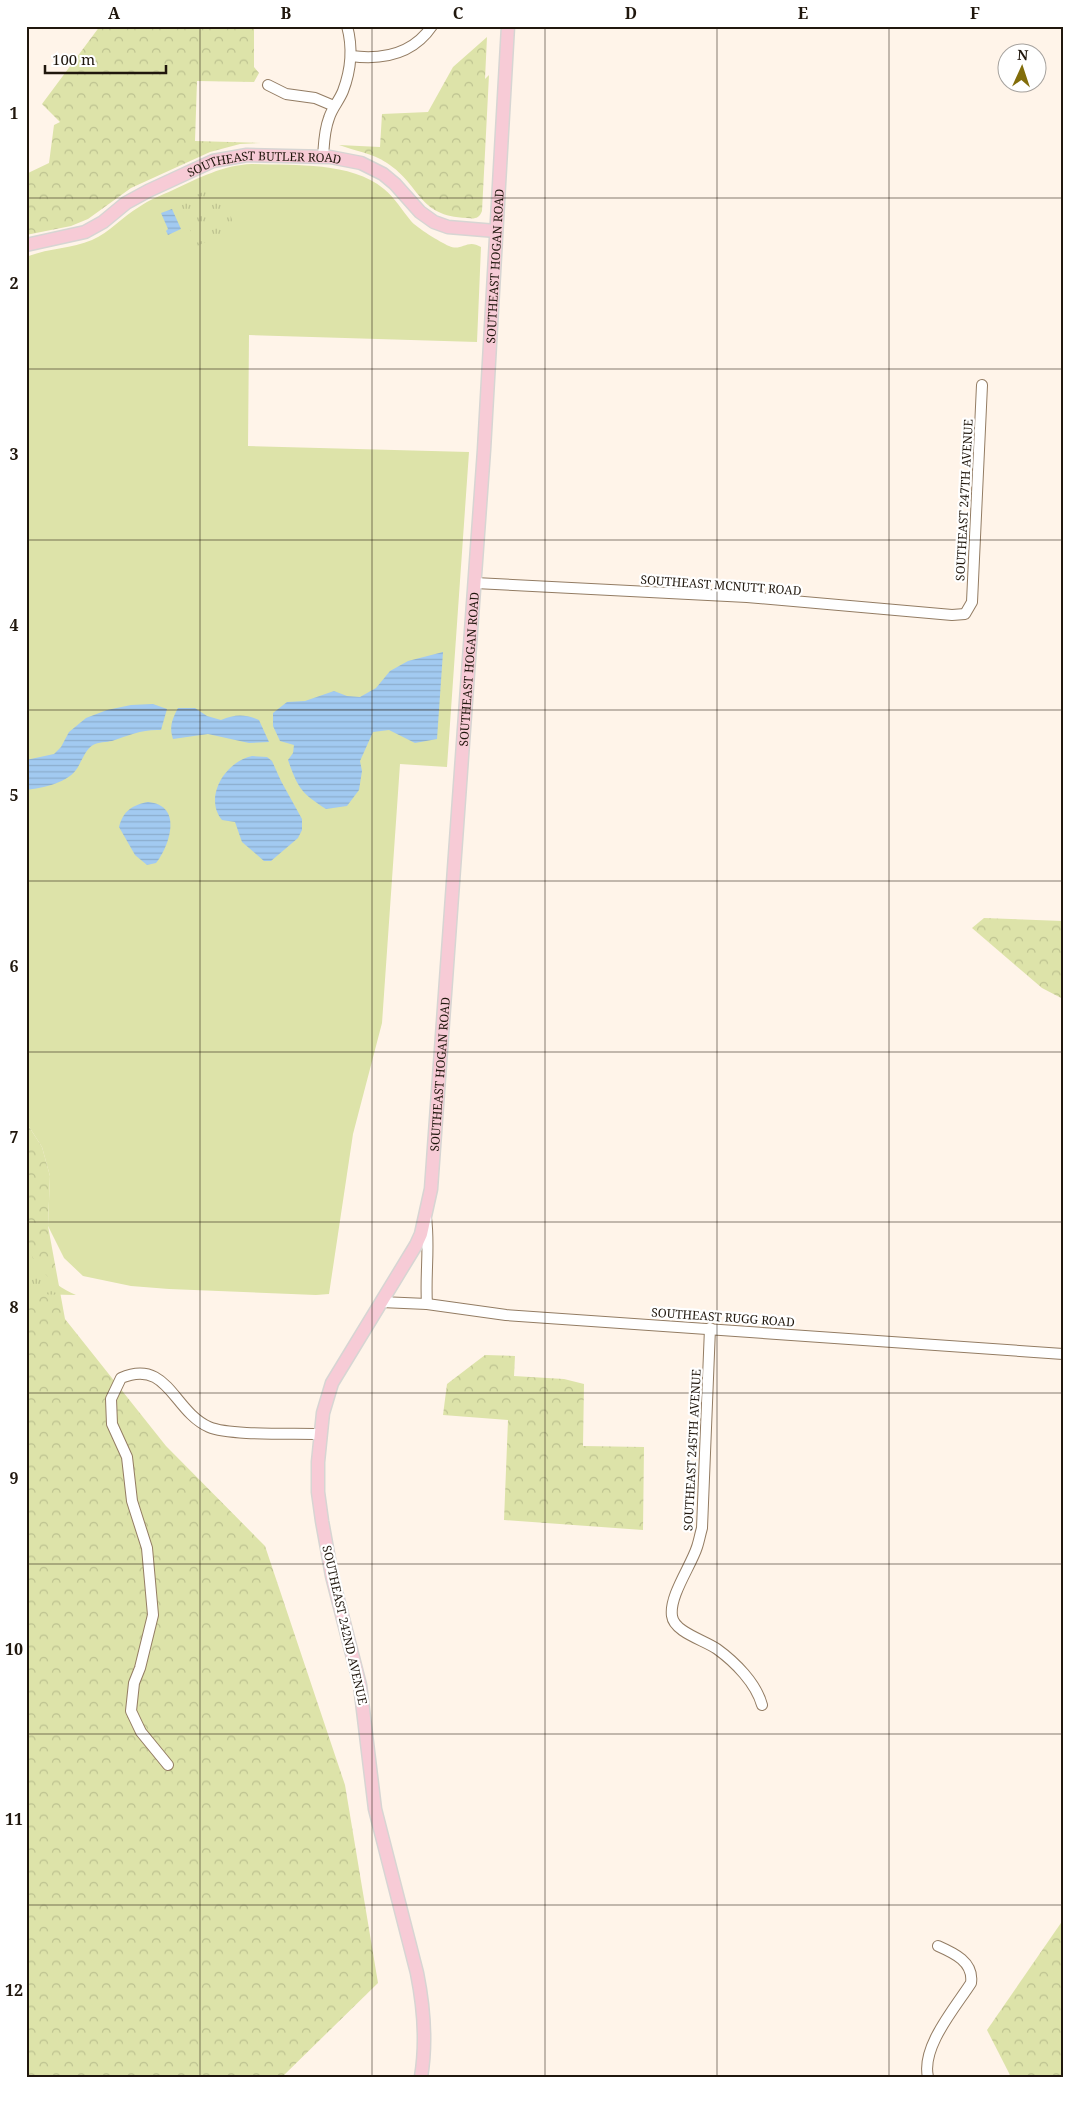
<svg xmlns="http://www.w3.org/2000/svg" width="1089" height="2103" font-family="'Noto Serif',serif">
<defs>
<pattern id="forest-crowns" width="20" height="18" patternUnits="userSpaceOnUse" patternTransform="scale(1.25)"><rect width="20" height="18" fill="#dde3a9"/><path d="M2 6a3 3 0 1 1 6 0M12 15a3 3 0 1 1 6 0" fill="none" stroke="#bdc290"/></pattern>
<pattern id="park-tufts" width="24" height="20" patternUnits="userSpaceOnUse" patternTransform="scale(1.25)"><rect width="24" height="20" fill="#dde3a9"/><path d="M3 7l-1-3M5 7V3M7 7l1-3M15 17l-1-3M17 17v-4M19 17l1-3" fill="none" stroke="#bdc290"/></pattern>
<pattern id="water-rules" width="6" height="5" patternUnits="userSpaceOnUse" patternTransform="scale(1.25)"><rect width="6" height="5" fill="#a2caf1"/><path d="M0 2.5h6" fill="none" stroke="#8badcd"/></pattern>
</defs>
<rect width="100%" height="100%" fill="#fff4e9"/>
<!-- grass -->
<path fill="#dde3a9" d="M252 164C294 166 350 161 384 189 395 198 402 210 411 221 417 228 440 242 449 246 462 252 467 238 481 247L477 342 249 335 248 446 469 452 447 767 400 764 382 1023 353 1134 329 1294 316 1295 169 1289 131 1286 83 1276 64 1258 48 1226 50 1176 42 1147 26 1122V257C48 248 71 249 92 240 110 232 122 217 139 207 149 200 162 195 173 190 199 178 223 165 252 164Z"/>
<!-- forest -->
<g fill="url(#forest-crowns)">
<polygon points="100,26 254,26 254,67 259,73 254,82 197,81 195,141 261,143 240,144 210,152 131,188 88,219 71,226 26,235 26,174 49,163 54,125 60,122 42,104"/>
<path d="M487 37 485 79 489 75 482 211C479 219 474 219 467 218 417 216 422 186 387 163 372 153 355 151 339 145L380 147 382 114 428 112 453 67Z"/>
<polygon points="984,918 1063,921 1063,999 1042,988 972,928"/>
<polygon points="26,1122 42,1147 50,1176 48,1226 65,1319 166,1446 265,1546 345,1785 378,1983 282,2077 26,2077"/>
<polygon points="485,1355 515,1356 514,1376 564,1379 584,1384 583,1446 644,1447 643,1530 504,1520 508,1420 443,1415 447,1384"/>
<polygon points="1063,1920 1063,2077 1011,2077 987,2030"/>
</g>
<!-- park -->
<g fill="url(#park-tufts)">
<polygon points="217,186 236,228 197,246 178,203"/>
<path d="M26 1243C35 1268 53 1285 76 1295L26 1294Z"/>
</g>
<!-- water -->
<g fill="url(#water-rules)">
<polygon points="172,209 181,229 168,235 166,231 168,229 161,213"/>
<path d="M443 652 437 739 415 743 389 730 373 732 360 761 362 771 359 790 347 806 326 809C301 793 298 788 288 760L293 753 294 745 280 741 273 726V713L287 702 305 701 334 691 347 696 360 697 376 688 390 671 408 661Z"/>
<path d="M153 704 167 709 161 730C143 729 129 735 112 741 107 742 98 742 93 745 86 749 82 760 78 767 69 783 43 788 26 790V760L54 754 61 747 69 732 86 718 107 710 131 705Z"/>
<path d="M178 708H195L207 716 221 720C235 714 245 714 259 720L269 742 249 743 208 734 173 739C169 728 172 719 178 708Z"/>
<path d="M252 756 267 757 272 761 281 781 302 819V830L298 838 271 861H264L242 842 235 822 222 820C203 797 226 761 252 756Z"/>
<path d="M148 802C183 805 170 845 156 863L147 865 135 855 119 827C123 811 132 805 148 802Z"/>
</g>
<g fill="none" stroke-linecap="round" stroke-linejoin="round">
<defs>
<g id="minor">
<path d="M351 56C382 60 413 54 432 26"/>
<polyline points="268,85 286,94 315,98 334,106"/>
<path d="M323 157C324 144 324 131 329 118 332 108 339 101 343 91 351 70 353 48 347 26"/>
<polyline points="475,583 747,597 952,615 965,614 972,602 982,385"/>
<path d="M426 1218C430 1246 425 1275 427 1304"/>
<polyline points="381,1302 427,1304 506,1315 1063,1354"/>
<path d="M710 1328 702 1528C700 1535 699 1541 697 1547 691 1566 669 1596 672 1616 674 1632 704 1640 717 1649 735 1662 756 1683 762 1705"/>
<path d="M168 1765 141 1732 131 1711 134 1683 140 1668 153 1615 147 1548 132 1501 127 1457 112 1424 111 1399 121 1378C168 1358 173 1411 209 1427 230 1436 294 1433 319 1434"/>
<path d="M928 2077C921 2047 955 2008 971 1983 974 1962 954 1953 938 1946"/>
</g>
<g id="major">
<path id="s1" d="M26 245 85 232 103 222 126 203 148 191 213 161 247 155 330 157 361 163 383 174 395 184 420 212 434 222 448 227 496 231"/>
<path id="s2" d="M421 2077C427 2041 424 2008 417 1973L375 1809 360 1685 332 1576 322 1521 318 1492V1462L323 1413 332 1383 416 1245 421 1234 431 1189 484 450 508 26"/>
</g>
</defs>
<!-- minor casing -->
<use href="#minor" stroke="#937c63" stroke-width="12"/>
<!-- major casing -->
<use href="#major" stroke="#d7d5d3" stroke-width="15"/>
<!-- minor -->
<use href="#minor" stroke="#fff" stroke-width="10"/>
<!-- major -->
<use href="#major" stroke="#f7cbd6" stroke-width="12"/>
</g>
<!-- grid -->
<path fill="none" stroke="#20170d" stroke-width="1" stroke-opacity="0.55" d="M200 26V2077M372 26V2077M545 26V2077M717 26V2077M889 26V2077M26 198H1063M26 369H1063M26 540H1063M26 710H1063M26 881H1063M26 1052H1063M26 1222H1063M26 1393H1063M26 1564H1063M26 1734H1063M26 1905H1063"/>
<g text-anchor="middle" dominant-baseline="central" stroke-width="4.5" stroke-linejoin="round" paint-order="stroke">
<!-- street labels -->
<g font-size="12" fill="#20170d" stroke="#fff">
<text stroke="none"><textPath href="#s1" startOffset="258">SOUTHEAST BUTLER ROAD</textPath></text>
<text stroke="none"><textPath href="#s2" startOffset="1852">SOUTHEAST HOGAN ROAD</textPath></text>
<text transform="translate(964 500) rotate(-87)">SOUTHEAST 247TH AVENUE</text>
<text transform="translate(721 585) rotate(4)">SOUTHEAST MCNUTT ROAD</text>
<text stroke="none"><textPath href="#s2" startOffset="1448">SOUTHEAST HOGAN ROAD</textPath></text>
<text stroke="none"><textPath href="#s2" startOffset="1042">SOUTHEAST HOGAN ROAD</textPath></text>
<text transform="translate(723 1317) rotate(4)">SOUTHEAST RUGG ROAD</text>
<text transform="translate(692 1450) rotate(-87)">SOUTHEAST 245TH AVENUE</text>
<text transform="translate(345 1625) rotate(77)">SOUTHEAST 242ND AVENUE</text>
</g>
</g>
<!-- border -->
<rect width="1089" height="2103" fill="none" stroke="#ffffff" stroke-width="55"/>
<!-- north arrow -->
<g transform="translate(1022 68) rotate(3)"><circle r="24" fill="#ffffff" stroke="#a6a29e"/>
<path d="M0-4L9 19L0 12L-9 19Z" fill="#826d0a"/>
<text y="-8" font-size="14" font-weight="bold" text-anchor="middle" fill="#20170d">N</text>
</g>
<!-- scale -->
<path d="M45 65v8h121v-8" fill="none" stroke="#20170d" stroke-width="2.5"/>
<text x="52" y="65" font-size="15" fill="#20170d" stroke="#ffffff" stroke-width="4" paint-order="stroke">100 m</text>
<rect x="28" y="28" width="1034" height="2048" fill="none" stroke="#20170d" stroke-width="2"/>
<g font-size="16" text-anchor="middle" font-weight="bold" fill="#20170d">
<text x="114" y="19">A</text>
<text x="286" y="19">B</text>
<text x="458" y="19">C</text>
<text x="631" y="19">D</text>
<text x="803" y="19">E</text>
<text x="975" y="19">F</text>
<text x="14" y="119">1</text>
<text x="14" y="289">2</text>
<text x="14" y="460">3</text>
<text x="14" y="631">4</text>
<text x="14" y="801">5</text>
<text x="14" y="972">6</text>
<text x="14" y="1143">7</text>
<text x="14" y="1313">8</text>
<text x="14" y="1484">9</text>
<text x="14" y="1655">10</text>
<text x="14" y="1825">11</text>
<text x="14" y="1996">12</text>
</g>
</svg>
